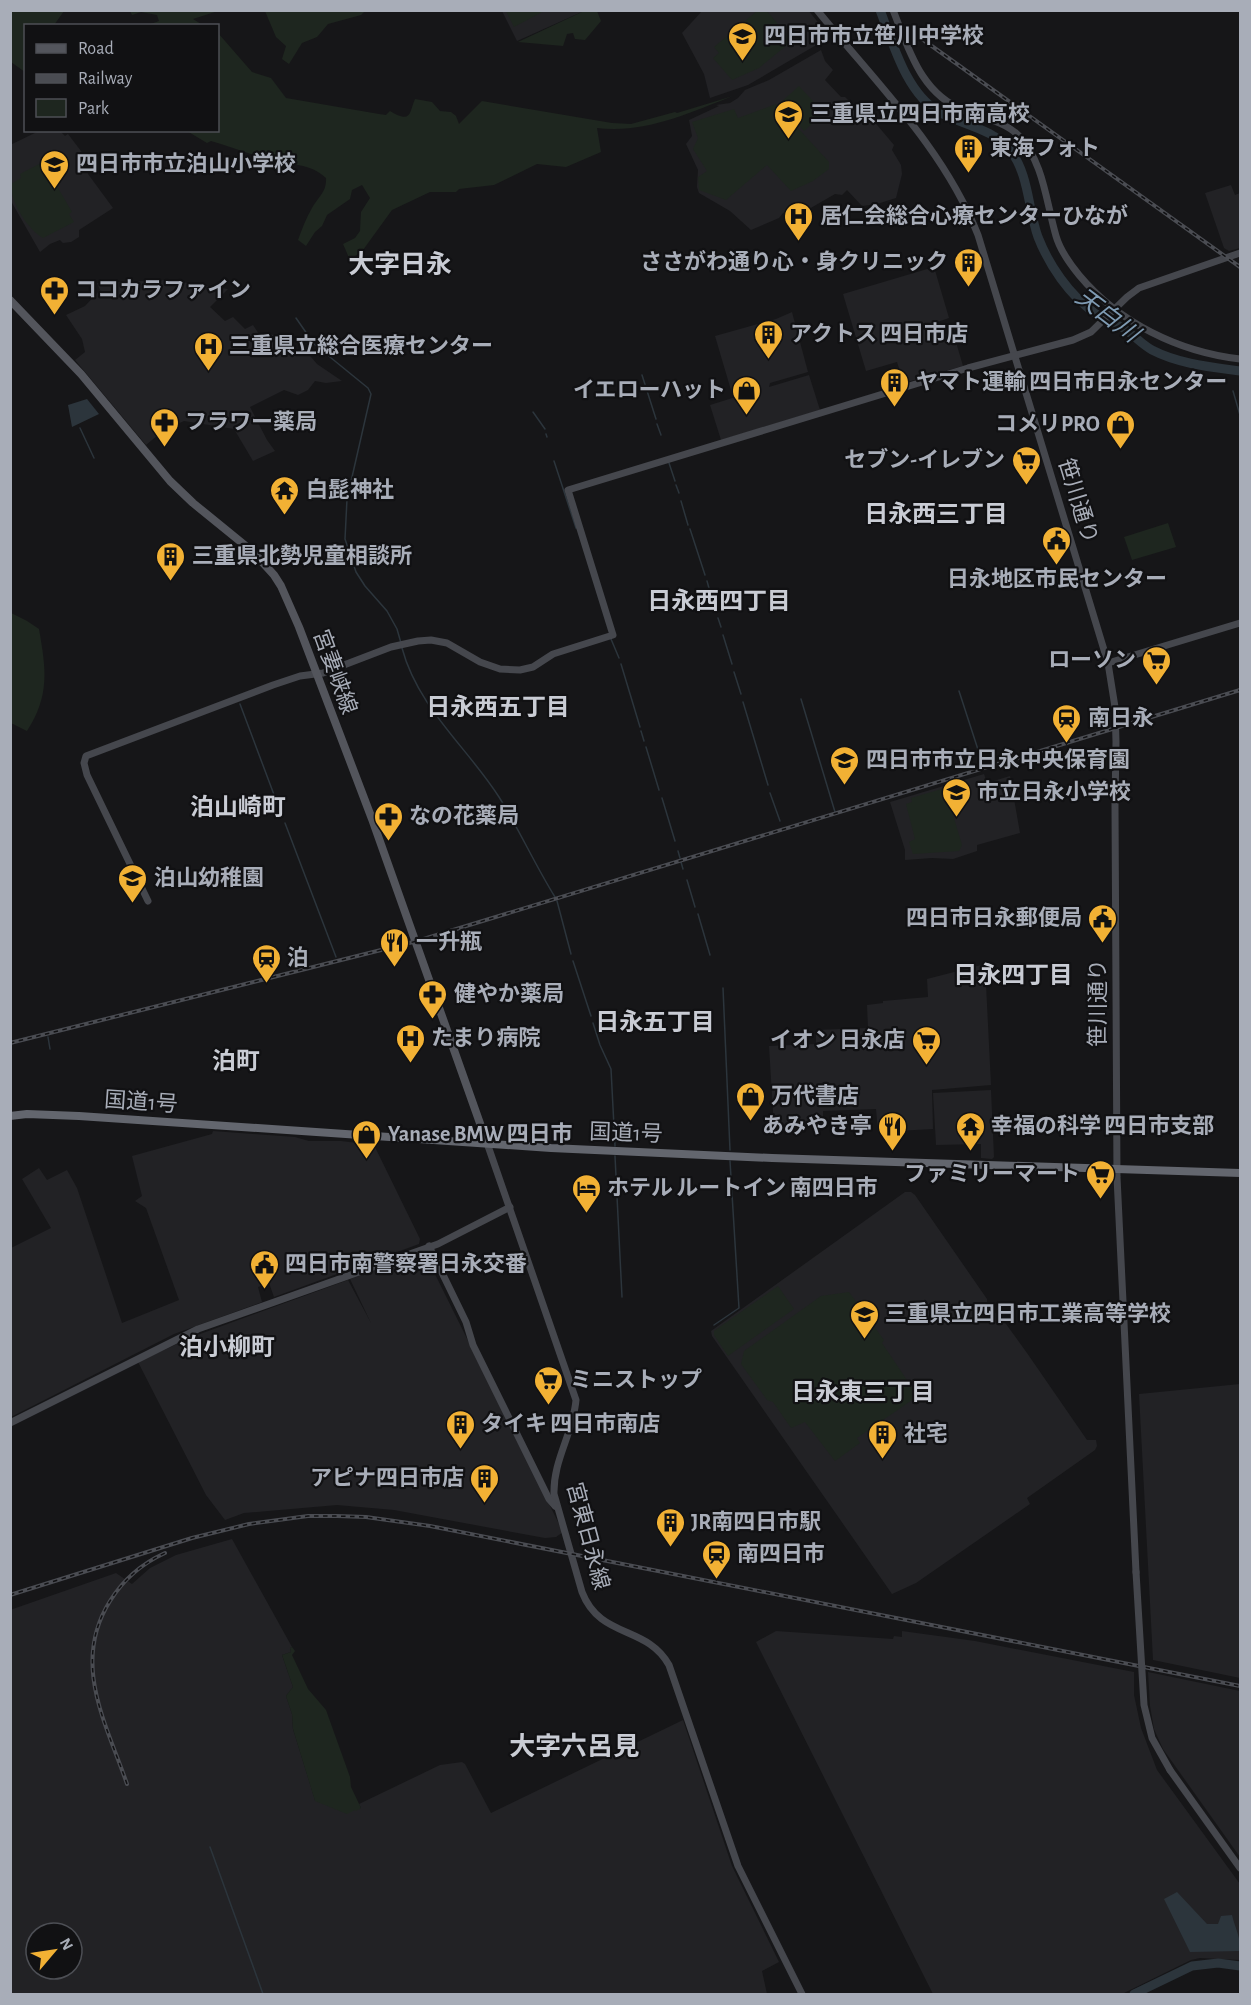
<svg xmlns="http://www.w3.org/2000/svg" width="1251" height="2005" font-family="'Alegreya Sans','Noto Sans JP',sans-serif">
<rect width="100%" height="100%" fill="#161618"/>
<!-- built -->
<g fill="#222225" fill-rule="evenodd">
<polygon points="808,10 830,37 748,85 710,98 704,74 682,33 702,11"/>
<polygon points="502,11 584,11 517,41"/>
<polygon points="821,50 825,61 833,70 825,80 841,97 845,97 862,114 872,119 894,145 892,150 901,165 902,174 896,198 877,204 862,206 847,190 842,195 835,194 802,213 793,210 783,213 779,218 751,230 730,211 699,193 697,187 698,170 686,144 692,136 689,120 719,106 716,105 730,103 738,98 745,90 769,80"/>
<polygon points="39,131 60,131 65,136 68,134 84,155 88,174 113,208 79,230 79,237 71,242 63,243 60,240 50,244 40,252 11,201 10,145"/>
<polygon points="1231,185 1235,195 1240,193 1240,248 1229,251 1224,248 1205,193"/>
<polygon points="934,267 949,318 926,326 931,339 953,332 963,366 904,383 901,383 903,380 897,362 866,371 843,294"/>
<polygon points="168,280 228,289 210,307 225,321 233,317 245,329 253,325 261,337 270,334 274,335 276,339 284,344 289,341 299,353 305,350 317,364 342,381 326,383 315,381 308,390 298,395 284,390 250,407 267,440 275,451 253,461 234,429 184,421 164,430 146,445 75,360 85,352 82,339 66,315 85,306 100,290 97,283"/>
<polygon points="792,312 808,372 770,383 769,387 809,375 820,410 721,440 710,405 755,391 733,397 715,336 776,319"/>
<polygon points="984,774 987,783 1010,776 1020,833 977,845 977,851 953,859 932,858 905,860 905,850 890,802"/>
<polygon points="985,964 991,1085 932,1090 933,1129 878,1132 876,1109 823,1111 823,1125 774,1128 769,1046 816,1044 816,1030 868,1028 867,1005 883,1003 883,1001 928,997 927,979"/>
<polygon points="991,1090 994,1157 992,1159 981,1158 981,1144 936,1145 933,1093"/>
<polygon points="213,1131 295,1137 309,1141 341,1141 374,1145 420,1239 419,1244 274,1297 269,1283 258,1287 262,1302 174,1334 11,1417 11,1248 51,1228 22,1179 39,1168 47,1180 67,1170 77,1188 122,1323 179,1300 146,1208 135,1201 142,1196 132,1156 212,1134"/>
<polygon points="905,1192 911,1192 915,1195 987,1299 987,1302 994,1313 998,1313 1027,1353 1087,1440 1096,1440 1097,1446 1095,1450 1027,1498 1030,1504 916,1583 892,1594 712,1336 711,1331"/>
<polygon points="421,1253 427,1258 563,1532 556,1537 545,1538 394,1510 337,1505 244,1513 225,1520 206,1495 138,1362 192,1337 348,1280 371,1323 350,1279"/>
<polygon points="1240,1384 1240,1678 1153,1660 1139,1394"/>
<path d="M232 1539 292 1647 290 1648 291 1652 282 1655 293 1687 286 1696 292 1714 293 1729 315 1800 355 1809 361 1808 359 1804 440 1765 462 1762 465 1764 491 1813 683 1720 732 1866 779 1962 762 1971 767 1994H11L10 1610 116 1573 132 1584 150 1568 176 1555ZM36 1933H72V1969H36Z"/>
<polygon points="776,1631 893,1639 894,1636 902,1637 902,1631 975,1641 1134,1672 1134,1695 1141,1728 1157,1770 1240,1884 1240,1960 1200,1958 1191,1960 1122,1994 933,1994 756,1642"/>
<polygon points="1148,1672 1240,1691 1240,1857 1163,1749 1154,1729 1150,1706"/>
</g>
<!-- green -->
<g fill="#1e261f">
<polygon points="546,10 514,27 506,11 506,10"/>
<polygon points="10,11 64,11 54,25 26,26 25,72 11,62"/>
<polygon points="130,11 218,11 193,19 204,26 148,25 159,21 157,15 141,12 132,15"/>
<polygon points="265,11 365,11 361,15 328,24 317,37 302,43 289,64 282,59 286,46 276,37"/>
<polygon points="584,11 597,11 601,21 585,40 575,39 573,33 567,34 563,46 518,42"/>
<polygon points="757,11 767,11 792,41 759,68 732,80 713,58 719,53 714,47"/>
<path d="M218 33 252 72 271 78 286 98 379 114 386 115 390 111C412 124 409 113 415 99L432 102 440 111 451 112 456 116 459 124 482 101 612 123 631 124 675 112 677 113 733 96C689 113 644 134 597 128L601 152 566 167 537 164 494 185 459 189 456 192H430L392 210 363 250 350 260 343 244 355 238 360 231 361 212 370 198 362 185 352 190 350 199 327 215 322 226 315 232 306 246 298 240C302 229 306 218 312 208 318 197 327 192 326 178 311 163 289 165 269 160 250 154 231 147 211 141L207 143 187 131 218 130Z"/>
<polygon points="799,86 824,113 804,131 780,103"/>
<polygon points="776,104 829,162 829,169 813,181 791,191 767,165 726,200 699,190 698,177 707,171 693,149 698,138 692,122 734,109 738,118"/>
<path d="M43 162 72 212 69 214 74 222 43 238C28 230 10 201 11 184L21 178 20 174Z"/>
<polygon points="1168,523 1176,547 1132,560 1124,537"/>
<path d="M11 613 27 621 39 629C46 669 50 695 27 731L11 723Z"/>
<polygon points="945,788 962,845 959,851 913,854 909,842 915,839 906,804 912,802 911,798"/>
<polygon points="778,1286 794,1309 728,1356 714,1335 714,1331"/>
<polygon points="849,1292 884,1340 882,1343 915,1392 915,1398 857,1438 860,1443 835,1461 805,1422 791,1428 773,1402 767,1400 741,1364 744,1351 821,1296"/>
<polygon points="292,1647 295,1651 292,1655 308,1689 326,1710 350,1777 351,1787 361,1808 356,1811 355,1810 347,1814 315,1801 293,1729 292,1714 286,1696 293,1687 282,1655 291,1652 290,1648"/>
</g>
<!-- water -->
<g fill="#2c353c">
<polygon points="87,399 99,414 72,427 68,405"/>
<path d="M1177 1892 1207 1924H1218L1221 1916 1232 1915C1235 1928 1241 1937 1240 1951L1190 1952 1164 1899Z"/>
</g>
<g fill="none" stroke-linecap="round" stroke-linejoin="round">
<!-- stream -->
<g stroke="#2c353c" stroke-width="1.5">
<polyline points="296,318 314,344 368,388 371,394 347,499 345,539 356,572 365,586 387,611 397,629 401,643"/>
<polyline points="642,375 656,419"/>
<polyline points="1233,391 1240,415"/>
<polyline points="533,412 545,429"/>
<polyline points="657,424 661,435"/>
<polyline points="80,428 94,458"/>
<polyline points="546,434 547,437"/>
<polyline points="554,461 576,528"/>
<polyline points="669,463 675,481"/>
<polyline points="676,485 679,493"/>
<polyline points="681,501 688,525"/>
<polyline points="690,529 705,575"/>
<polyline points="707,581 715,610"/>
<polyline points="718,618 721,627"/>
<polyline points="723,635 732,664"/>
<polyline points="611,639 619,658"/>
<path d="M402 648C418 708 467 747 499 797 519 829 535 865 555 897"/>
<polyline points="621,664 640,727"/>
<polyline points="734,672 741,694"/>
<polyline points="959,691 983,765"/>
<polyline points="801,699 835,812"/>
<polyline points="743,702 768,785"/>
<polyline points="240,704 282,816"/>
<polyline points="641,731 644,741"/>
<polyline points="646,747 659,790"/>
<polyline points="770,793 780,821"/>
<polyline points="662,798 675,841"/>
<polyline points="285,823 336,957"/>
<polyline points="678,851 680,858"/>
<polyline points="681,862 683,869"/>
<polyline points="687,880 695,907"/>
<polyline points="557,901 571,954"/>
<polyline points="698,914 710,955"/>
<polyline points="573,961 591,1016"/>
<polyline points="723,988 730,1150"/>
<polyline points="593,1023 600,1045 611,1069 615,1146"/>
<polyline points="48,1037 50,1049"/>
<polyline points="615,1156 622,1297"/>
<polyline points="714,1325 739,1308 730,1161"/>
<polyline points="210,1847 263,1994"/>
</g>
<!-- river -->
<g stroke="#2c353c" stroke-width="9">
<path d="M880 10C893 43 906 93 939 112 962 125 992 128 1010 150 1029 174 1028 209 1038 237 1049 265 1069 295 1095 313 1103 319 1114 323 1123 328 1133 334 1141 344 1152 350 1179 364 1211 367 1240 371"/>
<polyline points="1134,1994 1192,1966 1218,1963 1240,1966"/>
</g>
<!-- secondary -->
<g stroke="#45474d" stroke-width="7">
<path d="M817 10C875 82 944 148 978 235L1108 663 1115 707 1116 742 1115 806 1117 1177 1136 1572"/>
<path d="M893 10C909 50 921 94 965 111 982 118 1004 121 1018 135 1044 162 1046 202 1056 236 1060 250 1070 264 1079 275 1119 323 1179 352 1240 359"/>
<polyline points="1108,663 1240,623"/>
<polyline points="148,901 87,775 84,763 86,756 273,685 300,676 323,673 391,647 418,641 431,640 447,643 480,662 500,669 520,670 533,667 553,654 613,635 568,490 968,368 1073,340 1091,332 1127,297 1139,288 1240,253"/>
<path d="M487 1143 576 1400C573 1434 553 1460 554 1494L582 1592C600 1639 647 1625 669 1665L738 1866 802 1994"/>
<polyline points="429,1246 466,1322 473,1345 549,1499 555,1506 557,1507"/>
<polyline points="10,1423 198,1329 438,1244 510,1207"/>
<polyline points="1170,1770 1240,1868"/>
</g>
<!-- primary -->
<polyline stroke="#53555c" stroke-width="8" points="10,300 81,374 170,481 193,503 252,551 274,575 281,586 299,627 372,819 487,1143"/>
<!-- highway -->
<polyline stroke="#63666e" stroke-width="8" points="10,1116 27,1114 79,1116 551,1148 772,1158 1240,1173"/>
<defs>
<g id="rail">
<polyline points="922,39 1240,267"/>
<polyline points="10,1043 417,941 1240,690"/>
<polyline points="10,1595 192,1538 249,1524 308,1516 337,1516 366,1517 430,1526 1240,1686"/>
<path d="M127 1784C106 1723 71 1663 110 1601 123 1580 143 1563 165 1553"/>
</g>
</defs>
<!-- rail casing -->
<use href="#rail" stroke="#4a4c52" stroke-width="4"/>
<!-- rail -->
<use href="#rail" stroke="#111113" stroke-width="1.5" stroke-dasharray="4.5" stroke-linecap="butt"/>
<!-- secondary-bridge -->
<polyline stroke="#45474d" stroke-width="7" points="1136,1572 1144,1705 1152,1738 1170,1770"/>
</g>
<!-- icons -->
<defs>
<symbol id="school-pin" viewBox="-11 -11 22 30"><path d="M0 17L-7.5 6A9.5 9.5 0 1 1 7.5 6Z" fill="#f2b134" stroke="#111113"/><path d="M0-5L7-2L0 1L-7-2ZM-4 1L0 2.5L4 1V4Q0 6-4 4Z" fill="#111"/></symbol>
<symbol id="building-pin" viewBox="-11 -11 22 30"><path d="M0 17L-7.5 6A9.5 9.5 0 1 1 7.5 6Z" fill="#f2b134" stroke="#111113"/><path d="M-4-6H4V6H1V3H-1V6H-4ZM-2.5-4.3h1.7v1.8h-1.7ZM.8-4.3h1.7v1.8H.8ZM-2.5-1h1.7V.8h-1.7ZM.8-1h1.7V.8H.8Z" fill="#111"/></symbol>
<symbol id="hospital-pin" viewBox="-11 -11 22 30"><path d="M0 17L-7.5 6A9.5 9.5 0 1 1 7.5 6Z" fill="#f2b134" stroke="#111113"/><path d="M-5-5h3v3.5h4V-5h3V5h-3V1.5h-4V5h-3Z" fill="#111"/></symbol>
<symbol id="pharmacy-pin" viewBox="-11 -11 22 30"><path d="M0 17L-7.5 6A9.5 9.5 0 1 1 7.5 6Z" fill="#f2b134" stroke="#111113"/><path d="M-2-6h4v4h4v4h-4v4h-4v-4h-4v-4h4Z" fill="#111"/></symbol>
<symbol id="shop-pin" viewBox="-11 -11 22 30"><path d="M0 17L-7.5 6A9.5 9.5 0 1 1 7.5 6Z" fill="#f2b134" stroke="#111113"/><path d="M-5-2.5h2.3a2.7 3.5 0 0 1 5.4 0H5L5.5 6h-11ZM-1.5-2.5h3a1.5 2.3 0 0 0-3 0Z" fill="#111"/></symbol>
<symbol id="supermarket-pin" viewBox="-11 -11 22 30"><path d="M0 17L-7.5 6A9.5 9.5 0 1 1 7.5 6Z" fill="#f2b134" stroke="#111113"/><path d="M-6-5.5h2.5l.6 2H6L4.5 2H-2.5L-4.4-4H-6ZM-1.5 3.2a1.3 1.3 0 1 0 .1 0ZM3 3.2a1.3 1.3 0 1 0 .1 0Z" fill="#111"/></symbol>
<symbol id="temple-pin" viewBox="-11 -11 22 30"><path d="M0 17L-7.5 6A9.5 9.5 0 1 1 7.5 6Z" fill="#f2b134" stroke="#111113"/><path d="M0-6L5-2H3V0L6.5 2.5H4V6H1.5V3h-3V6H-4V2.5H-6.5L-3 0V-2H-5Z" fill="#111"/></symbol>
<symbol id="civic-pin" viewBox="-11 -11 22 30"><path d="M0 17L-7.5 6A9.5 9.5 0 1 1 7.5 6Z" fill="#f2b134" stroke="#111113"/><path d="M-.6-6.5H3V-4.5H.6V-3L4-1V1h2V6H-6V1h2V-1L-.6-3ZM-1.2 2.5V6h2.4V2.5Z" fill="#111"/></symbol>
<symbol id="station-pin" viewBox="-11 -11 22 30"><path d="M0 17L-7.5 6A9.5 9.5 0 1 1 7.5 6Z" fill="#f2b134" stroke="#111113"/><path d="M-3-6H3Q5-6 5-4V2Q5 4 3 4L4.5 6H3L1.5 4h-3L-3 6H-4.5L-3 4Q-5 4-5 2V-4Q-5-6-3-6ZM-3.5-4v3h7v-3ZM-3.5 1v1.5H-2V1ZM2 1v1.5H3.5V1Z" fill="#111"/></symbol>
<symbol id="restaurant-pin" viewBox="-11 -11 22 30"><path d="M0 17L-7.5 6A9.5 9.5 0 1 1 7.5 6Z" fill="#f2b134" stroke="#111113"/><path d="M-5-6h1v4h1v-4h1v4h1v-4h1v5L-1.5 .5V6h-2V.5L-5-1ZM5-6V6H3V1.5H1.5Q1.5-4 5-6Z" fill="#111"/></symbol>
<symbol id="hotel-pin" viewBox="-11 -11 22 30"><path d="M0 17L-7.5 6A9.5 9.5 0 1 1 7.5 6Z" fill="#f2b134" stroke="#111113"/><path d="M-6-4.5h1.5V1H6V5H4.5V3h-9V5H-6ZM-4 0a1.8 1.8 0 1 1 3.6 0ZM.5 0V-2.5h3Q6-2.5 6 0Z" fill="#111"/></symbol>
</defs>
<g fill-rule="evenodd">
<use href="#school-pin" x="726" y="20" width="33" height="45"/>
<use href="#school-pin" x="772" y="98" width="33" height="45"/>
<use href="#building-pin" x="952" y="132" width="33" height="45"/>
<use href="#school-pin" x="38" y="148" width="33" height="45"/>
<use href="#hospital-pin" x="782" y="200" width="33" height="45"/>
<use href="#building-pin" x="952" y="246" width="33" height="45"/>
<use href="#pharmacy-pin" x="38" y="274" width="33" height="45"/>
<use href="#building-pin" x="752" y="318" width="33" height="45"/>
<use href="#hospital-pin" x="192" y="330" width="33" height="45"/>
<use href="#building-pin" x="878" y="366" width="33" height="45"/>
<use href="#shop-pin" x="730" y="374" width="33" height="45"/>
<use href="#pharmacy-pin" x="148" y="406" width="33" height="45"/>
<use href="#shop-pin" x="1104" y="408" width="33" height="45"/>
<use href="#supermarket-pin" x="1010" y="444" width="33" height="45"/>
<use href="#temple-pin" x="268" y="474" width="33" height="45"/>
<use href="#civic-pin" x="1040" y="524" width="33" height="45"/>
<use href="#building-pin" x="154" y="540" width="33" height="45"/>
<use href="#supermarket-pin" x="1140" y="644" width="33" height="45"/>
<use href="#station-pin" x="1050" y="702" width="33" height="45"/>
<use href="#school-pin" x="828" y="744" width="33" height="45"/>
<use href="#school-pin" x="940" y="776" width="33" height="45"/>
<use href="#pharmacy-pin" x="372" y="800" width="33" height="45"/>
<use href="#school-pin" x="116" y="862" width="33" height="45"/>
<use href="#civic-pin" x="1086" y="902" width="33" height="45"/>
<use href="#restaurant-pin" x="378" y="926" width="33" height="45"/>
<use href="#station-pin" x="250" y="942" width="33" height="45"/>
<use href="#pharmacy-pin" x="416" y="978" width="33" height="45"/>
<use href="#hospital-pin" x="394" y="1022" width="33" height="45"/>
<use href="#supermarket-pin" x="910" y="1024" width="33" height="45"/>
<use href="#shop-pin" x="734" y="1080" width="33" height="45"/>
<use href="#restaurant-pin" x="876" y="1110" width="33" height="45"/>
<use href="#temple-pin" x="954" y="1110" width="33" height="45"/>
<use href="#shop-pin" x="350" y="1118" width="33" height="45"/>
<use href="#supermarket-pin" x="1084" y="1158" width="33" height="45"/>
<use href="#hotel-pin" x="570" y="1172" width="33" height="45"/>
<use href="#civic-pin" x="248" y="1248" width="33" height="45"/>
<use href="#school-pin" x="848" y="1298" width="33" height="45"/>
<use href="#supermarket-pin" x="532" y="1364" width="33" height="45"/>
<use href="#building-pin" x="444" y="1408" width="33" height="45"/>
<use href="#building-pin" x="866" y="1418" width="33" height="45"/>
<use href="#building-pin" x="468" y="1462" width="33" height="45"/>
<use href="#building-pin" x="654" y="1506" width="33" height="45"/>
<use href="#station-pin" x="700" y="1538" width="33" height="45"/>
</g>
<g text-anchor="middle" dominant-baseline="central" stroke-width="4.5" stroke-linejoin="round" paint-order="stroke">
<!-- poi labels -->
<g font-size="22" font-weight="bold" fill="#a8adb8" stroke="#111113" text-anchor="start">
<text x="764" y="36">四日市市立笹川中学校</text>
<text x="810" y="114">三重県立四日市南高校</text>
<text x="990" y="148">東海フォト</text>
<text x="76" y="164">四日市市立泊山小学校</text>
<text x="820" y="216">居仁会総合心療センターひなが</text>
<text x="948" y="262" text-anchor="end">ささがわ通り心・身クリニック</text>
<text x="75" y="290">ココカラファイン</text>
<text x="790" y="334">アクトス 四日市店</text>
<text x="229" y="346">三重県立総合医療センター</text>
<text x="916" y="382">ヤマト運輸 四日市日永センター</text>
<text x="726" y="390" text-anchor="end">イエローハット</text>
<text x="185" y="422">フラワー薬局</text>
<text x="1100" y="424" text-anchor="end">コメリPRO</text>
<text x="1005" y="460" text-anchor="end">セブン-イレブン</text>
<text x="306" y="490">白髭神社</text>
<text x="192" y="556">三重県北勢児童相談所</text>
<text x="1057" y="579" text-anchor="middle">日永地区市民センター</text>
<text x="1136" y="660" text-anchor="end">ローソン</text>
<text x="1088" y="718">南日永</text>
<text x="866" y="760">四日市市立日永中央保育園</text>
<text x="977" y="792">市立日永小学校</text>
<text x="409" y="816">なの花薬局</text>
<text x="154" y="878">泊山幼稚園</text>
<text x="1082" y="918" text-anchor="end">四日市日永郵便局</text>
<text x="416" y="942">一升瓶</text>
<text x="287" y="958">泊</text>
<text x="454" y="994">健やか薬局</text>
<text x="431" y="1038">たまり病院</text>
<text x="905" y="1040" text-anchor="end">イオン 日永店</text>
<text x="771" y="1096">万代書店</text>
<text x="872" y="1126" text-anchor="end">あみやき亭</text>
<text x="991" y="1126">幸福の科学 四日市支部</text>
<text x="388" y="1134">Yanase BMW 四日市</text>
<text x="1080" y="1174" text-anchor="end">ファミリーマート</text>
<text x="607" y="1188">ホテル ルートイン 南四日市</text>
<text x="285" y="1264">四日市南警察署日永交番</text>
<text x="885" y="1314">三重県立四日市工業高等学校</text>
<text x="570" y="1380">ミニストップ</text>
<text x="481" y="1424">タイキ 四日市南店</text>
<text x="904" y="1434">社宅</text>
<text x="464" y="1478" text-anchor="end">アピナ四日市店</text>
<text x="691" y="1522">JR南四日市駅</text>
<text x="737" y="1554">南四日市</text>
</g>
<!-- street labels -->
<g font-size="22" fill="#a8adb8" stroke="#111113">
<text transform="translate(1078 501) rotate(73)">笹川通り</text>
<text transform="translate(335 672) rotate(70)">宮妻峡線</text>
<text transform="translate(1098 1003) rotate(-90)">笹川通り</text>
<text transform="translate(141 1102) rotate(4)">国道1号</text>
<text transform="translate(626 1133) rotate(2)">国道1号</text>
<text transform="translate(588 1536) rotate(75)">宮東日永線</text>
</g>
<!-- water labels -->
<g font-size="24" font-style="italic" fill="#7f9bb3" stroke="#111113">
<text transform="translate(1107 316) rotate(37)">天白川</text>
</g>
<!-- neighbourhood labels -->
<g font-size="24" font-weight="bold" fill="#c9ccd4" stroke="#111113">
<text x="936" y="515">日永西三丁目</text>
<text x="719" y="602">日永西四丁目</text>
<text x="498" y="708">日永西五丁目</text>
<text x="238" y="808">泊山崎町</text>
<text x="1013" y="976">日永四丁目</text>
<text x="655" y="1023">日永五丁目</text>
<text x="236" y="1062">泊町</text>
<text x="227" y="1348">泊小柳町</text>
<text x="863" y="1393">日永東三丁目</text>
</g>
<!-- quarter labels -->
<g font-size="26" font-weight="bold" fill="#c9ccd4" stroke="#111113">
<text x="400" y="265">大字日永</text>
<text x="574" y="1747">大字六呂見</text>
</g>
</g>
<!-- border -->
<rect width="1251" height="2005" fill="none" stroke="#a8adb8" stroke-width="24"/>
<!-- legend -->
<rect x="24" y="24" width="195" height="108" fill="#111113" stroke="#4d4f55" stroke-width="1.5"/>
<rect x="36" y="44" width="30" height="9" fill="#53555c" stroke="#4d4f55" stroke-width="1.5"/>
<text x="78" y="54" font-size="18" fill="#a8adb8">Road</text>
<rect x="36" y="74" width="30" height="9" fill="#4a4c52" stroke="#4d4f55" stroke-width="1.5"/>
<text x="78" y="84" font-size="18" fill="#a8adb8">Railway</text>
<rect x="36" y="99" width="30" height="18" fill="#1e261f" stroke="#4d4f55" stroke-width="1.5"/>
<text x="78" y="114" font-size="18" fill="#a8adb8">Park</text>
<!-- north arrow -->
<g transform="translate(54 1951) rotate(61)"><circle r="28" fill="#111113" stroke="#4d4f55" stroke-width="1.5"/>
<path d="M0-4.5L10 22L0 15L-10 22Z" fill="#f2b134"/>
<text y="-9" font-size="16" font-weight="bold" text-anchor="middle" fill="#a8adb8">N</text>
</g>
</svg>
